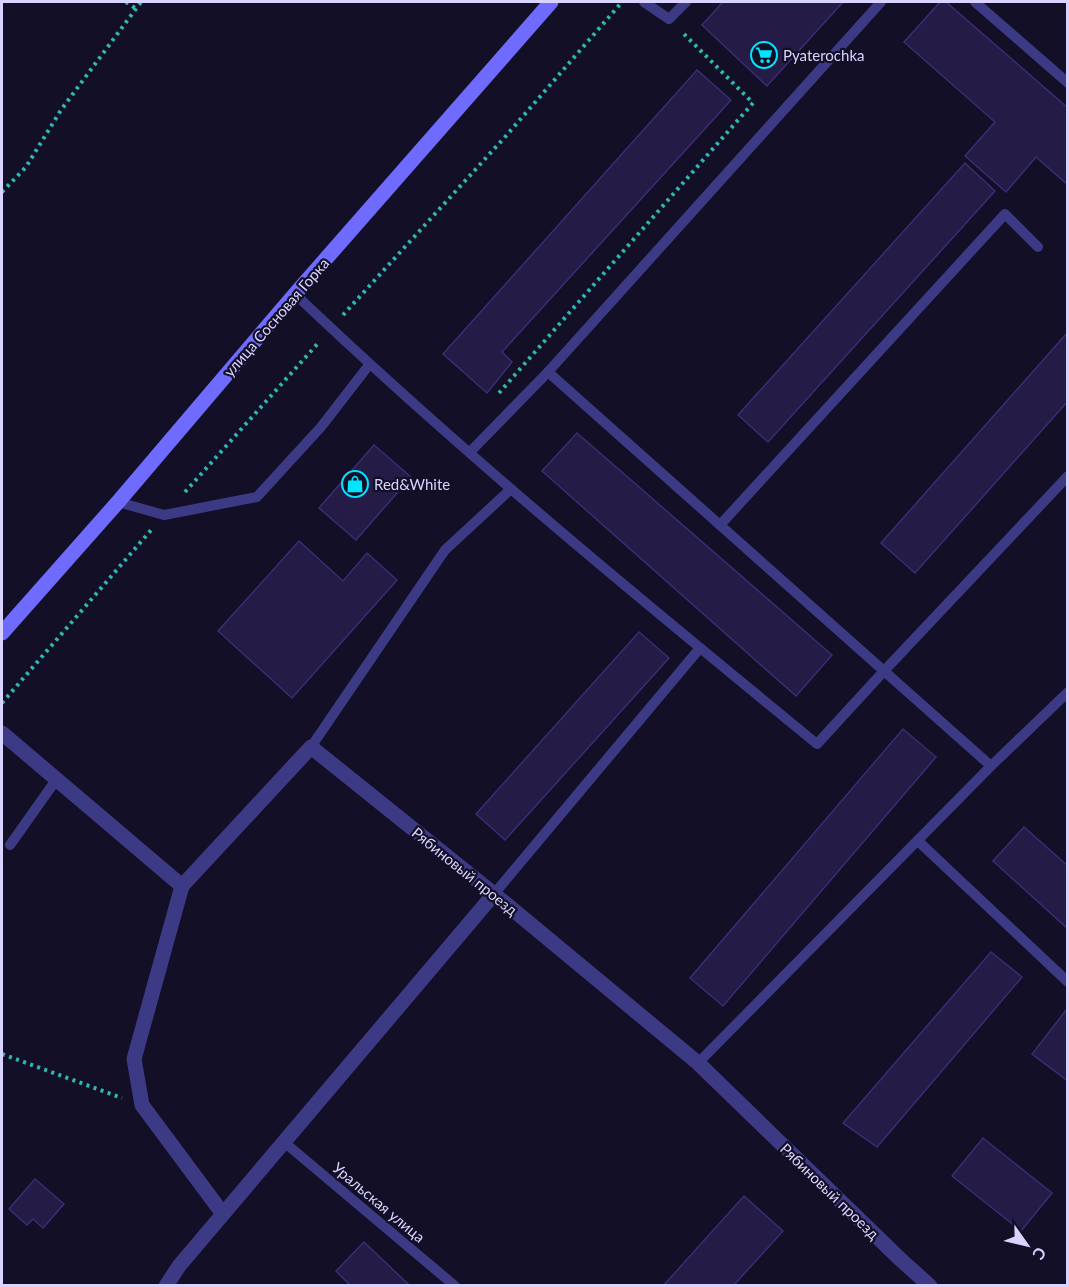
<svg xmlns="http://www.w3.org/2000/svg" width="1069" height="1287" font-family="Lato,sans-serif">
<rect width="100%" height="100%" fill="#130f26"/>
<!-- building -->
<g fill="#241b47" stroke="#3b2d73" stroke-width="1.5">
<polygon points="723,2 843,2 767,86 702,25"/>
<polygon points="940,2 946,2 1068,108 1068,185 1036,157 1006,192 965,156 995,122 904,42"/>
<polygon points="697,70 731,100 502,352 512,362 487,393 443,354"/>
<polygon points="965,163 995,191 768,442 738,415"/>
<polygon points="1068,332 1068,401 915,573 881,543"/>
<polygon points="577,433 832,655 796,696 542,471"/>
<polygon points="374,445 411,477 356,540 319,508"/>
<polygon points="299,541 343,581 367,553 397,580 292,698 218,631"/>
<polygon points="639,632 669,658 505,840 476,814"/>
<polygon points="903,729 936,757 723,1006 690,978"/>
<polygon points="1024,827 1068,866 1068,929 993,861"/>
<polygon points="991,952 1022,977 877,1147 843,1123"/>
<polygon points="1067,1009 1068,1009 1068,1081 1032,1054"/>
<polygon points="983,1138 1052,1193 1021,1231 952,1176"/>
<polygon points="35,1179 64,1204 43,1228 33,1219 27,1225 9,1209"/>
<polygon points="744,1196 783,1231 733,1286 663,1286"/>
<polygon points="364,1242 408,1284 407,1286 351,1286 336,1271"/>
</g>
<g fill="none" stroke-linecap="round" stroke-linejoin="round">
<!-- path -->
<g stroke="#2fb8b0" stroke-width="4" stroke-dasharray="3 4.5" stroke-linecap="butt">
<polyline points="126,2 135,8"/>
<polyline points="2,192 26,167 61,110 141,2"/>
<polyline points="343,315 505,137 622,2"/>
<polyline points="499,393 753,103 681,31"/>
<polyline points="185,492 320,341"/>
<polyline points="2,703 152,529"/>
<polyline points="2,1054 122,1098"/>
</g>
<!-- lane -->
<g stroke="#3d3a85" stroke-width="10">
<polyline points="644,2 669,19 686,2"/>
<polyline points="975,2 1068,83"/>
<path d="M295 294C462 453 640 599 817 744L884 671 991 766 698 1063"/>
<polyline points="548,372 884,671 1068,476"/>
<polyline points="470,452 548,372 881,2"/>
<polyline points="118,502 164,515 257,497 321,427 369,365"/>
<polyline points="720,525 1005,214 1038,247"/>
<polyline points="311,747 445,550 511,489"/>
<polyline points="991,766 1068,692"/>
<polyline points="918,841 1068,982"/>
<polyline points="10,845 56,780"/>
<polyline points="494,894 700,648"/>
<polyline points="284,1142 455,1286"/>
</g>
<!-- street -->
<g stroke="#3d3a85" stroke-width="15">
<polyline points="2,733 182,886 311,747 494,894 698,1063 900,1259 930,1286"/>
<polyline points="182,886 134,1059 142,1105 223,1214"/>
<polyline points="166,1286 179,1266 494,894"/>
</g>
<!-- secondary -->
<polyline stroke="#6f6bff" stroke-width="15" points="2,633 118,502 295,294 551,2"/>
</g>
<!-- icons -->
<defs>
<symbol id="supermarket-ring" viewBox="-11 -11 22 22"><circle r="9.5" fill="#130f26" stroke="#00e5ff" stroke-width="1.5"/><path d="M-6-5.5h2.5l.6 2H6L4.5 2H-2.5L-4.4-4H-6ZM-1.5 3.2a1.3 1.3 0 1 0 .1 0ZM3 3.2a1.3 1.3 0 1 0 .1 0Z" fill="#00e5ff"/></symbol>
<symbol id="shop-ring" viewBox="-11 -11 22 22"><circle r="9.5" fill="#130f26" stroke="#00e5ff" stroke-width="1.5"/><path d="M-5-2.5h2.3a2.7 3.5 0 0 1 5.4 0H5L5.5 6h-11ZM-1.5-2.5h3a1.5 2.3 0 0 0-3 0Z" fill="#00e5ff"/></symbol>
</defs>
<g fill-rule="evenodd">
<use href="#supermarket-ring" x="749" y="40" width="30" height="30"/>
<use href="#shop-ring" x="340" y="469" width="30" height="30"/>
</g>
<g text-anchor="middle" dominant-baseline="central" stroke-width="4.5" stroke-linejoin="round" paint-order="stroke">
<!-- poi labels -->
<g font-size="15" fill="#d9d4ff" stroke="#130f26" text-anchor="start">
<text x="783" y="55">Pyaterochka</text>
<text x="374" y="484">Red&amp;White</text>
</g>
<!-- street labels -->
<g font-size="15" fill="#d9d4ff" stroke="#130f26">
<text transform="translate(276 317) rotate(-49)">улица Сосновая Горка</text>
<text transform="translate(465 871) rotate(39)">Рябиновый проезд</text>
<text transform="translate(830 1191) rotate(44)">Рябиновый проезд</text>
<text transform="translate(379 1202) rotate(40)">Уральская улица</text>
</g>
</g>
<!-- border -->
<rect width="1069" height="1287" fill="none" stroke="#d9d4ff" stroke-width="6"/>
<!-- north arrow -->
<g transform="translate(1027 1245) rotate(124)" stroke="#130f26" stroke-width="4.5" paint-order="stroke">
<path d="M0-4.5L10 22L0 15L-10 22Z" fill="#d9d4ff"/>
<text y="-9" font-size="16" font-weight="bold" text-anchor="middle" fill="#d9d4ff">С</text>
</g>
</svg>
